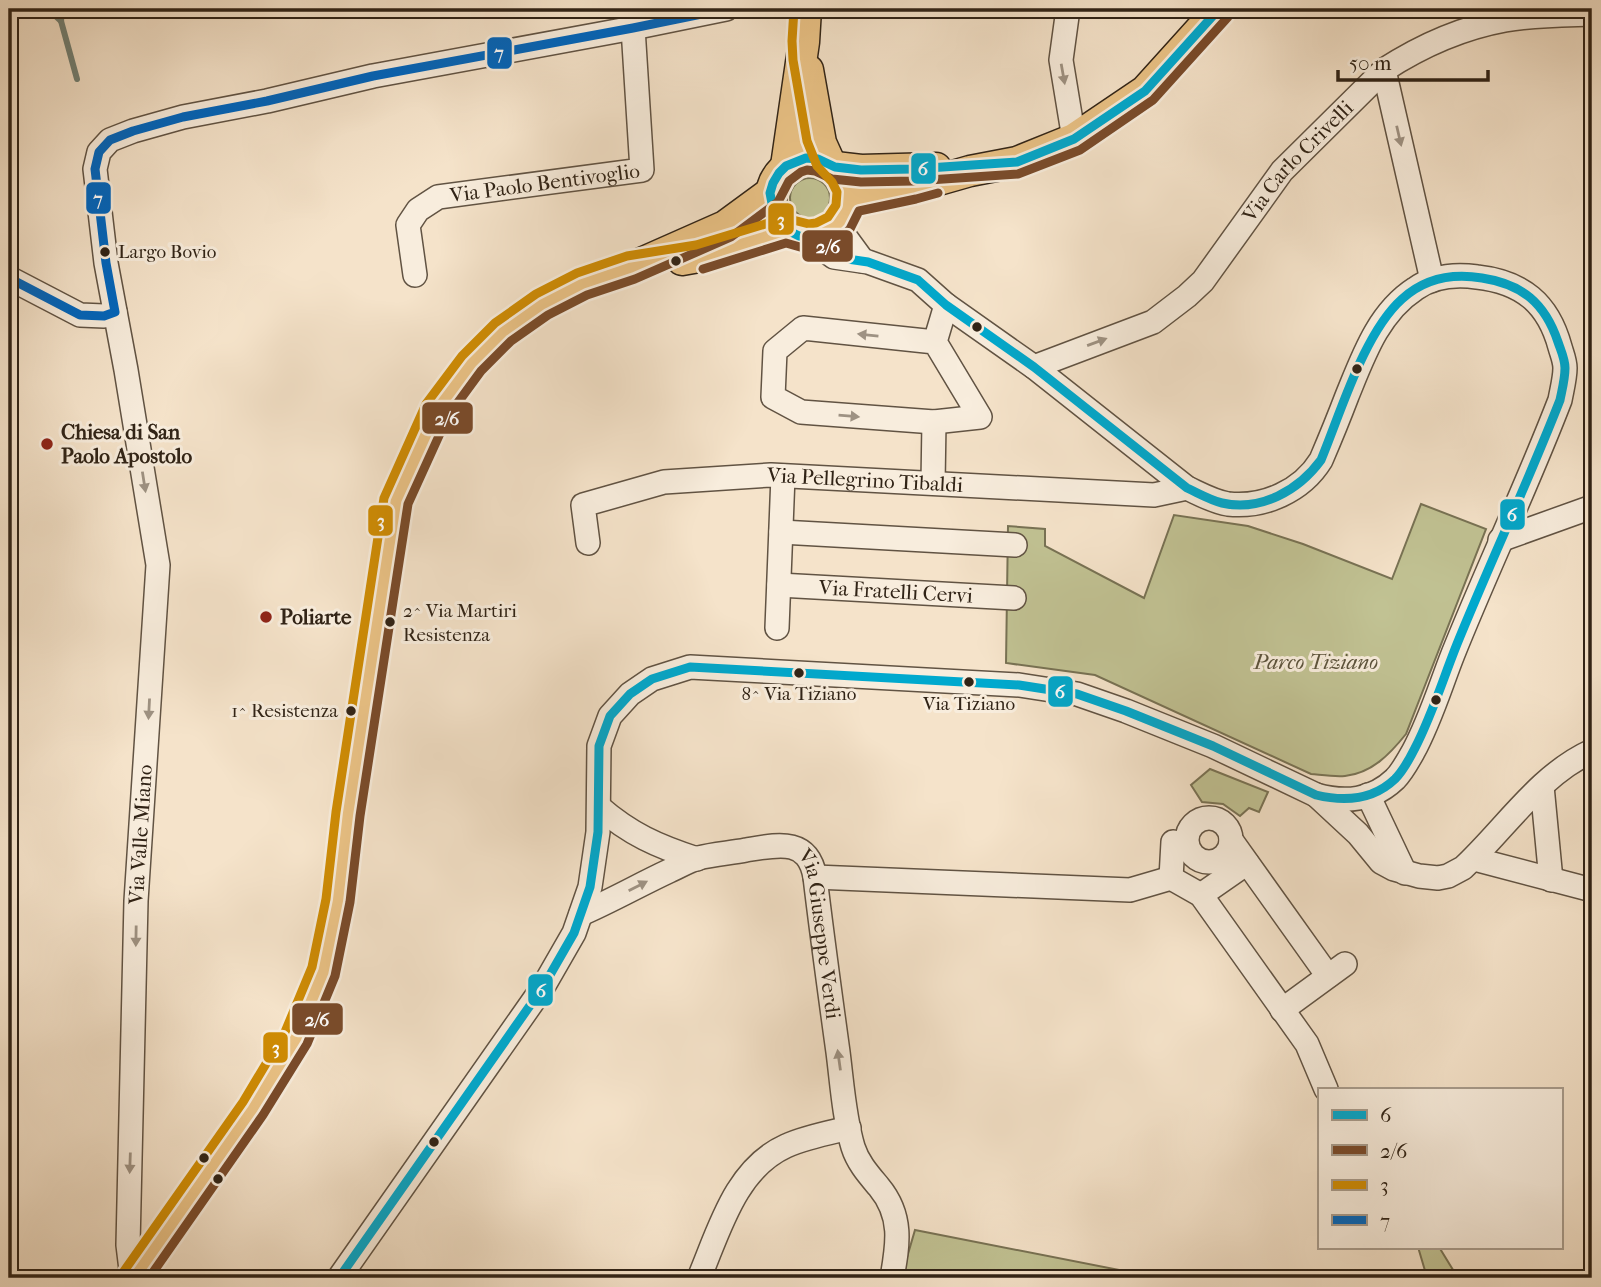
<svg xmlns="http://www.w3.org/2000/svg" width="1601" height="1287" font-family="'IM FELL French Canon',serif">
<rect width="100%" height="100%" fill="#f5e3ca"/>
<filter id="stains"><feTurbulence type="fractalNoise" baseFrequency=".00286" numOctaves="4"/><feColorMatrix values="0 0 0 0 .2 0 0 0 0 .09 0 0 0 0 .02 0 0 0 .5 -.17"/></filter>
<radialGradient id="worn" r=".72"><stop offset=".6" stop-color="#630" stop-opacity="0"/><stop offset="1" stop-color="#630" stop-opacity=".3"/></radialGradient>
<!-- green -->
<g fill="#c1c293" stroke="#787254" stroke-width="2">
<circle cx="810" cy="198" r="20"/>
<path d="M1421 504 1486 529 1406 734C1390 754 1372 773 1345 776 1334 777 1322 775 1311 774L1095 675 1006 663 1008 526 1045 529V546L1144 598 1174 515 1248 526 1303 544 1392 579Z"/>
<polygon points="1210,769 1268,792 1259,812 1249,808 1240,816 1223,804 1202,802 1191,785"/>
<polygon points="915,1230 1160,1278 901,1278"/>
<polygon points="1418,1247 1439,1247 1458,1278 1424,1278 1426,1274"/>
</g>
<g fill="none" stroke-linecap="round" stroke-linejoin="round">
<!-- stream -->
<g stroke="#718075" stroke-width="6">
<polyline points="48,9 61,21"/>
<polyline points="62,9 61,21 77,79"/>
</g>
<defs>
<g id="minor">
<polyline points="1068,9 1061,60 1074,139"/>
<polyline points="1384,70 1432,280"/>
<polyline points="840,222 844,235 863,261"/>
<path id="s1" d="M415 275 408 225 418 210 438 197 642 170 633 28"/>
<polyline points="9,278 80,315 104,316 115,312"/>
<polyline points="935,342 803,328 775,351 773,397 801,412 934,422 980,417 935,342 946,305"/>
<path id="s2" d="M1034 367 1153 322 1187 296 1203 281 1282 171 1384 70C1421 46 1461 28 1505 20 1533 15 1563 15 1592 14"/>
<polyline points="933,483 934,422"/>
<polyline points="781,532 1015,545"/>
<polyline points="1500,540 1592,507"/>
<path id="s3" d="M588 543 583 505 664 482 771 475 1154 495 1187 488"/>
<path id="s4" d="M779 585 1014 598"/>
<polyline points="777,628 783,476"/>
<polyline points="1542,786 1551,880"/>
<path d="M1316 795 1358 834 1381 862 1394 869 1419 876 1438 878 1448 876 1463 868C1505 829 1539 775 1592 751"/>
<polyline points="1368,795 1405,873"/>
<path d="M599 807C630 834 657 846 697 859"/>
<circle cx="1209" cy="840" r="22"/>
<polyline points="1231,840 1328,976"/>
<polyline points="1474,859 1592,890"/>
<polyline points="815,877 1130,890 1171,878 1201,895 1307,1044 1326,1089"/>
<polyline points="1171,878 1173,842"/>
<polyline points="1201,895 1247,863"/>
<path id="s5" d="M581 914C611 901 639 885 669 871 678 867 688 861 698 858 714 854 731 853 746 850 777 845 808 837 815 877 822 936 830 994 838 1052 842 1083 844 1117 853 1147 858 1163 869 1175 879 1187 903 1216 898 1244 892 1278"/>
<polyline points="1282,1010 1345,964"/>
<path id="s6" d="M132 1278 128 1245 136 901 158 565 126 370 106 263 95 169 99 152 110 140 133 131 183 117 267 101 373 76 633 28 726 9"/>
<path d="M339 1278 543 987 574 933 590 887 598 832 599 746 610 716 630 694 652 679 690 667 1019 685 1077 694 1126 711 1213 746 1316 795C1345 803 1372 801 1395 779 1402 772 1408 761 1413 752 1430 721 1440 687 1453 654 1487 569 1527 486 1560 400 1562 389 1565 378 1565 368 1565 361 1562 354 1560 347 1548 303 1522 282 1477 277 1455 274 1433 276 1415 289 1378 313 1363 357 1347 396 1339 417 1330 439 1321 460 1302 491 1264 508 1228 504 1214 502 1200 494 1187 488L1034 367 946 305 918 280 868 262 834 257 807 237"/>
<path d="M699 1278C719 1231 735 1169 786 1146 806 1137 828 1133 849 1128"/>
</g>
<g id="major">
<polyline points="808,70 821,143 830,163"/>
<circle cx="810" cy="198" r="39"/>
<polyline points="786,166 804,42 806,9"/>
<polyline points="835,167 861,170 936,168"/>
<polyline points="849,200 914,187 970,171 1017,162 1074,139 1145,91 1219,9"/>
<polyline points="682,260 699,257 787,230"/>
<polyline points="134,1278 253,1109 296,1038 324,971 338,901 348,814 385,564 396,500 437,410 472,363 503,332 542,304 582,284 630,268 725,226 770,193"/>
</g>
</defs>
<!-- minor casing -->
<use href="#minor" stroke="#615343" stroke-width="26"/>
<!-- major casing -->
<use href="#major" stroke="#302316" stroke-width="33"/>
<!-- minor -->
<use href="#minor" stroke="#f8eddd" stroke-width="23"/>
<!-- major -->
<use href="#major" stroke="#eac285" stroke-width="30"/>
<defs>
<path id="bus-1" d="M339 1278 543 987 574 933 590 887 598 832 599 746 610 716 630 694 652 679 690 667 1019 685 1077 694 1126 711 1213 746 1316 795C1345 802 1373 800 1395 779 1404 770 1410 758 1415 748 1432 715 1443 679 1457 644 1490 563 1528 482 1560 400 1562 390 1565 379 1565 368 1565 359 1561 351 1558 342 1545 303 1522 284 1482 278 1452 273 1425 278 1402 299 1364 333 1341 412 1321 460 1299 490 1261 512 1222 503 1210 500 1198 493 1187 488L1034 367 946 305 918 280 868 262 834 257 807 237 799 236 787 230 779 223 774 214 770 193 773 183 779 173 786 166 806 158 818 159 835 167 861 170 913 169 1017 162 1074 139 1145 91 1219 9"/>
<g id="bus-2">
<polyline points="703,269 786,243 807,249 820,248 831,245 842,237 850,229 859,211 916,199 938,193"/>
<polyline points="149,1278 263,1115 307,1044 335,976 350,902 360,816 408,504 448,416 481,371 511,341 548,315 587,295 635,279 731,237 778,202 789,181 801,172 807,170 815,171 832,179 861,182 914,181 1018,174 1080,150 1153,100 1228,17"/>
</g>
<polyline id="bus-3" points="124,1271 243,1102 285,1032 312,967 326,899 336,812 384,498 426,404 462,356 495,323 536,294 577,273 627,256 696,245 785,218 809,224 816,223 828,217 836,205 837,192 832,182 817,166 807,141 793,60 792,41 794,9"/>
<polyline id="bus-4" points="9,278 80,315 104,316 115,312 106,263 95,169 99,152 110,140 133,131 183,117 267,101 373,76 633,28 726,9"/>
</defs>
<!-- bus-1 casing -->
<use href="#bus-1" stroke="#f8eddd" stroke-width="14"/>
<!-- bus-2 casing -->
<use href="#bus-2" stroke="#f8eddd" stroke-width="14"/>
<!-- bus-3 casing -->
<use href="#bus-3" stroke="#f8eddd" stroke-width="14"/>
<!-- bus-4 casing -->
<use href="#bus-4" stroke="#f8eddd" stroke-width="14"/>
<!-- bus-1 -->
<use href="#bus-1" stroke="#00a9ce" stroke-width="9"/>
<!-- bus-2 -->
<use href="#bus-2" stroke="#7a4b2a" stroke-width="9"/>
<!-- bus-3 -->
<use href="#bus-3" stroke="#cf8c04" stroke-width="9"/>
<!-- bus-4 -->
<use href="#bus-4" stroke="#0065bd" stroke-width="9"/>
</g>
<!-- one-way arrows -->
<defs><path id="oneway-solid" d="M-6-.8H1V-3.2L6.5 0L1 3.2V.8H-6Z" transform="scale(1.75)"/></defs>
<g fill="#9e9283">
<use href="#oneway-solid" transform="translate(1063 74) rotate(80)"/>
<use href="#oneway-solid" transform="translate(1399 136) rotate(77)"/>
<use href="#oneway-solid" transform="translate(868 335) rotate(-174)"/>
<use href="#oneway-solid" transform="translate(1097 342) rotate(-20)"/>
<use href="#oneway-solid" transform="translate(849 416) rotate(5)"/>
<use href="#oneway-solid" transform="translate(144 482) rotate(81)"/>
<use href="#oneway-solid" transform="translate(149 709) rotate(93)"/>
<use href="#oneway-solid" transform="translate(638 886) rotate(-27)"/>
<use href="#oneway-solid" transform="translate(136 936) rotate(91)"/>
<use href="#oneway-solid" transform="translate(839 1060) rotate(-98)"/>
<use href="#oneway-solid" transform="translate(130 1163) rotate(92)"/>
</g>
<!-- markers -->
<g fill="#302316" stroke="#f8eddd" stroke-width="2.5">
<circle cx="105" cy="252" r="6"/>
<circle cx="676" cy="261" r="6"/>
<circle cx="977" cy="327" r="6"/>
<circle cx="1357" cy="369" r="6"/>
<circle cx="390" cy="622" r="6"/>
<circle cx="799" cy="673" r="6"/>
<circle cx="969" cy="682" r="6"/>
<circle cx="1436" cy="700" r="6"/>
<circle cx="351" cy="711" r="6"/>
<circle cx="434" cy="1142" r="6"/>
<circle cx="204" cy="1158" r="6"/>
<circle cx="218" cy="1179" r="6"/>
</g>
<g fill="#8f2418" stroke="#f8eddd" stroke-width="2.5">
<circle cx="47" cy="444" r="7"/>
<circle cx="266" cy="617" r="7"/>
</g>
<g text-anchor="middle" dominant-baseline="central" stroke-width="6" stroke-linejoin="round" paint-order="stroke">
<!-- bus labels -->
<g font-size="19" fill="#302316" stroke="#f8eddd" text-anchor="start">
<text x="118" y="252">Largo Bovio</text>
<text x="403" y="611">2^ Via Martiri<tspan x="403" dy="24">Resistenza</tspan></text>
<text x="799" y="694" text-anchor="middle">8^ Via Tiziano</text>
<text x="969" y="704" text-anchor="middle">Via Tiziano</text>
<text x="338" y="711" text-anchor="end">1^ Resistenza</text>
</g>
<!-- street labels -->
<g font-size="21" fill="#302316" stroke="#f8eddd">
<text stroke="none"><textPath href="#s2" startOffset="345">Via Carlo Crivelli</textPath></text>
<text stroke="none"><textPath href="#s1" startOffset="200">Via Paolo Bentivoglio</textPath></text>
<text stroke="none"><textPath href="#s3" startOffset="324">Via Pellegrino Tibaldi</textPath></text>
<text stroke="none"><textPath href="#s4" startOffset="117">Via Fratelli Cervi</textPath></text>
<text stroke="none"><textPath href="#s6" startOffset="444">Via Valle Miano</textPath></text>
<text stroke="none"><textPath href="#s5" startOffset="322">Via Giuseppe Verdi</textPath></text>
</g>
<!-- poi labels -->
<g font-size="21" font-weight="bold" fill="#302316" stroke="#f8eddd" text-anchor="start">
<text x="61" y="432">Chiesa di San<tspan x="61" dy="24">Paolo Apostolo</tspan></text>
<text x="280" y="617">Poliarte</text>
</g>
<!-- park labels -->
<g font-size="21" font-style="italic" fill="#5c533c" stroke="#f8eddd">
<text x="1316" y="662">Parco Tiziano</text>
</g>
</g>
<g stroke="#f8eddd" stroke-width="2.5">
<rect x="486" y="36" width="27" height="34" rx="7" fill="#0065bd"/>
<rect x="910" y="152" width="27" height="33" rx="7" fill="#00a9ce"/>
<rect x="85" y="181" width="27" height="34" rx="7" fill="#0065bd"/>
<rect x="767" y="202" width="28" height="34" rx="7" fill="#cf8c04"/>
<rect x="801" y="229" width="53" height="34" rx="7" fill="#7a4b2a"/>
<rect x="421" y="401" width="53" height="34" rx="7" fill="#7a4b2a"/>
<rect x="1499" y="498" width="27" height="33" rx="7" fill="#00a9ce"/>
<rect x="367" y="504" width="27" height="33" rx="7" fill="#cf8c04"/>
<rect x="1047" y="675" width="27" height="33" rx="7" fill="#00a9ce"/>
<rect x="527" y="973" width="27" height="34" rx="7" fill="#00a9ce"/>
<rect x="291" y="1002" width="53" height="34" rx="7" fill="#7a4b2a"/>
<rect x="262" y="1031" width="27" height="33" rx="7" fill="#cf8c04"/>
</g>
<g font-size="19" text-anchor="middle" font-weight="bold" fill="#fff">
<text x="499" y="59">7</text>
<text x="923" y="175">6</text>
<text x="98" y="205">7</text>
<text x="781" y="226">3</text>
<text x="828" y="253">2/6</text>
<text x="447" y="425">2/6</text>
<text x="1512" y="521">6</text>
<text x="381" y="527">3</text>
<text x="1060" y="698">6</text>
<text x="541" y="997">6</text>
<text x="317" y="1026">2/6</text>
<text x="276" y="1054">3</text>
</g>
<!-- margin -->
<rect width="1601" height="1287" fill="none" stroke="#f5e3ca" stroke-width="35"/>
<rect x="10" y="10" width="1580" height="1266" fill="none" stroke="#302316" stroke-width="3.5"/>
<rect x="18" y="18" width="1566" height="1252" fill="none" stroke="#302316" stroke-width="2"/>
<!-- legend -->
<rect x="1318" y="1088" width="245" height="161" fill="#f8eddd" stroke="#a89c8d" stroke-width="2"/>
<rect x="1332" y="1110" width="35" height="10" fill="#00a9ce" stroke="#a89c8d" stroke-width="2"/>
<text x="1380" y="1122" font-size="21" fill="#302316">6</text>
<rect x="1332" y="1145" width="35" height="10" fill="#7a4b2a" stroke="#a89c8d" stroke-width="2"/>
<text x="1380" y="1158" font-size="21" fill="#302316">2/6</text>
<rect x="1332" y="1180" width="35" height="10" fill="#cf8c04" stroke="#a89c8d" stroke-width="2"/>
<text x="1380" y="1192" font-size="21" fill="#302316">3</text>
<rect x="1332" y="1215" width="35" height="10" fill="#0065bd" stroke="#a89c8d" stroke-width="2"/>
<text x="1380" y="1228" font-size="21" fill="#302316">7</text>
<!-- scale -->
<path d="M1338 70v10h150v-10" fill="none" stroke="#302316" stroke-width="3.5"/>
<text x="1349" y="70" font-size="21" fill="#302316" stroke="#f8eddd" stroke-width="5" paint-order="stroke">50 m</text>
<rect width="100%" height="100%" filter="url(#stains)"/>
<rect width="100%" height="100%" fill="url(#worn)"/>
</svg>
